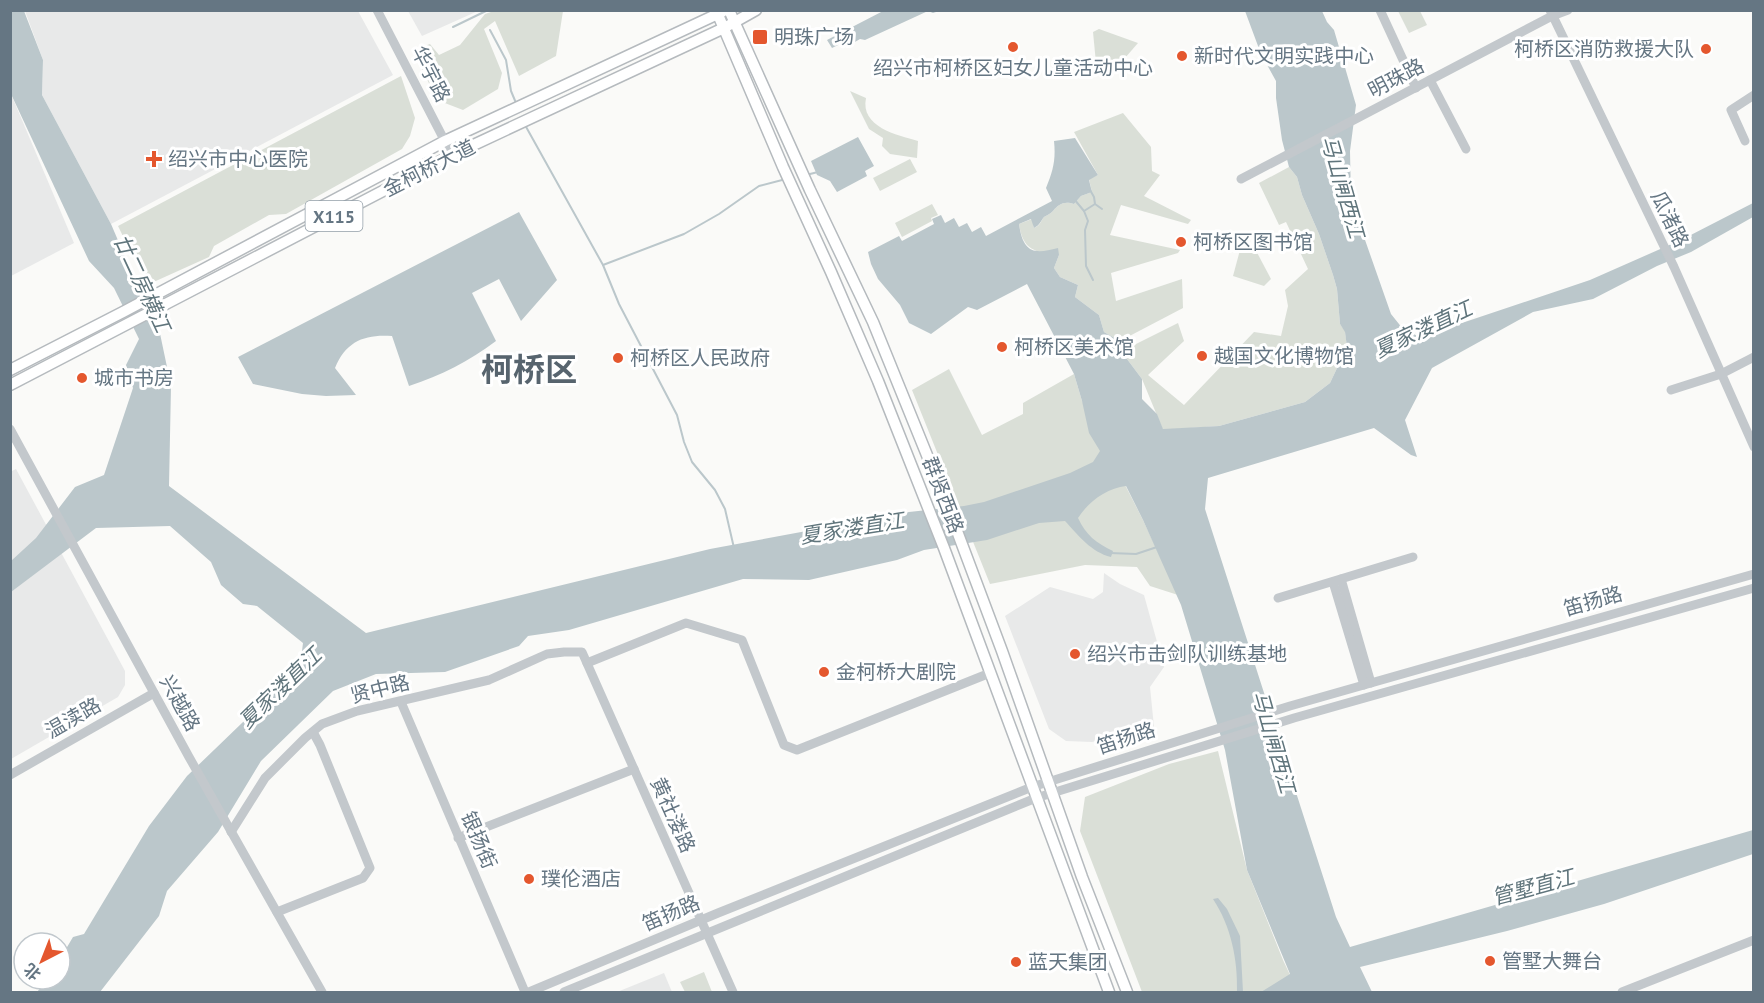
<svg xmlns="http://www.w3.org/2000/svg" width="1764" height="1003" font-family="'PT Sans','Noto Sans SC',sans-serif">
<rect width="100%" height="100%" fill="#fafaf8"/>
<!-- built -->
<g fill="#e8e9e9">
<polygon points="25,11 358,11 393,75 111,224 42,95 43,60"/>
<polygon points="408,11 478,11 422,36"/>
<polygon points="11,94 74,243 11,276 10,276"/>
<polygon points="16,469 125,671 125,685 118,697 11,759 10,472"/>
<polygon points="1104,573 1120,584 1144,595 1164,667 1150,687 1154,727 1092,742 1066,741 1049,729 1005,616 1050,587 1093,599 1103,592"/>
<polygon points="664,973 672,992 617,992"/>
</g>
<!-- green -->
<g fill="#dadfd7">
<polygon points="494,11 563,11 556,56 519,76 495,21 484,29 502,73 498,89 463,110 437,100 413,50 430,44 439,55 460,45 485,14"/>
<polygon points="1398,11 1420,11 1427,25 1409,33"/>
<polygon points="1099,29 1138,43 1118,66 1096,63 1093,32"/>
<polygon points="401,76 415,118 410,136 402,149 286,214 269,215 214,246 209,257 147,285 118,226"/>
<path d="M850 91 866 98C860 127 897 135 918 141L917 158 890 154 882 146 883 138 869 129Z"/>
<path d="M1123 113 1151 147 1152 171 1160 175 1144 196 1191 220 1188 224 1121 205 1110 235 1180 250 1178 253 1111 273 1116 301 1182 279 1183 308 1120 341 1104 332 1099 315 1075 297 1078 285 1060 277 1054 268 1059 255C1035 252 1023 251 1019 224L1032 219 1034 228C1041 225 1040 222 1044 217 1047 215 1050 214 1053 211 1059 204 1064 201 1074 204L1081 196 1092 192 1089 179 1098 175 1074 132Z"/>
<polygon points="910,159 917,172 880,191 873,178"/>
<polygon points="1289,167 1297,177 1302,195 1319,234 1333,275 1337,289 1340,324 1345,331 1347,347 1330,383 1305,402 1219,426 1163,430 1142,379 1124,355 1132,346 1178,323 1184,341 1148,375 1184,405 1254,332 1281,336 1288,306 1285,290 1308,269 1286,222 1279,225 1259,183"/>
<polygon points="932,204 938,215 931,218 932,221 902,237 895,223"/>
<polygon points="1253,245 1271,279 1264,286 1233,276 1240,250"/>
<polygon points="949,369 982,435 1023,414 1023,403 1074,374 1082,401 1143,520 1178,595 1150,586 1137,567 1085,565 990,584 912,390"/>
<polygon points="1218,751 1247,870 1283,960 1298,992 1142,992 1080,831 1085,797 1169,764"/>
<polygon points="704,972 712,992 685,992 680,982"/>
</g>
<!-- water -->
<g fill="#bbc7cb">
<polygon points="885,10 939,11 933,13 928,11 865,40 860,39 848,46 842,43 832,48 827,40"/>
<path d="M11 11H24L43 60 42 95 111 224 135 280 158 324 171 386 169 486 366 633 710 549 909 512 964 506 984 502 1070 473 1093 462 1100 451 1089 433 1082 401 1074 374 1027 284 977 310 968 307 931 334 909 323 900 305 878 279 871 264 868 252 899 236 902 241 934 224 932 219 941 215 945 223 954 218 959 227 967 223 972 232 981 227 986 236 1052 201 1046 188C1053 171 1056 160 1054 141L1075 138 1098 175 1089 180 1092 192 1081 196 1074 204C1064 201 1059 204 1053 211 1050 214 1047 215 1044 217 1040 222 1040 225 1034 228L1031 219 1019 224C1023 252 1033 255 1058 248L1059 255 1054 268 1060 277 1078 285 1075 297 1099 315 1104 332 1120 341 1124 355 1142 379V399L1157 414 1163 429 1219 426 1305 402 1330 383 1347 347 1345 332 1340 324 1337 289 1333 275 1319 234 1302 195 1297 177 1289 167 1282 140 1276 98V81L1261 54 1245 11H1322L1327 22 1334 30 1356 105 1350 151 1351 200 1391 314 1403 329 1424 339 1438 331 1590 280 1683 239 1753 203V217L1691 252 1657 266 1593 299 1533 312 1432 368 1405 420 1417 457 1411 455 1374 428 1208 478 1205 509 1336 917 1350 947 1753 830V854L1604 904 1507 931 1360 967 1372 992H1261L1290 974 1247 870 1225 750 1181 605 1143 520 1126 486C1107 488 1088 502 1078 518 1086 535 1096 543 1113 551L1111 557C1091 552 1079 536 1065 521L1039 523 987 540 924 550 897 560 809 580 743 579 569 630 528 636 519 646 445 672 376 674 333 691 261 761 218 832 167 891 159 916 100 992H37L48 979H60V959L73 937 84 934 149 826 187 776 300 667 303 643 257 606 243 604 221 585 211 562 170 526 96 528 11 592V561L36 538 75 487 104 475 133 388 126 365 139 339 114 288 89 261 11 94Z"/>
<polygon points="858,137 874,166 865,171 867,176 837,192 830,181 817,175 811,161"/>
<path d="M519 212 557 280 521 321 499 279 472 293 496 341C468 362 442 375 409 386L392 336C365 334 346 341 335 368L356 395 326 396 302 394 253 384 238 357Z"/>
<path d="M1218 898 1227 909 1240 936 1243 992H1237C1238 960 1231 926 1213 899Z"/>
</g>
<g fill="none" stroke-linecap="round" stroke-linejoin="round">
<!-- stream -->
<g stroke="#bbc7cb" stroke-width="2">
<polyline points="453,27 488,10"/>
<polyline points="490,30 506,60 511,91 516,103"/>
<polyline points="525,125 603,265 619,304 677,415 684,442 692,462 715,490 725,509 734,548"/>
<polyline points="806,175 818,172"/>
<polyline points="1090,190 1094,197 1095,204"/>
<polyline points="1074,199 1084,211"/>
<polyline points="603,265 684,234 719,214 759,186 786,179"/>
<polyline points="1093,280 1086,266 1085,230 1088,221 1084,211 1095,204 1102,209"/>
<polyline points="1110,553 1136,554 1157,547"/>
</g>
<defs>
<g id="major">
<polyline points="716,10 783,167 831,272 878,381 944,548 1109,992"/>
<polyline points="729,10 810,190 873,322 948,507 1002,651 1082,877 1127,992"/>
<polyline points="10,370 123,312 445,141 722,12"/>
<polyline points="10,385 452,155 724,28 756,10"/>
</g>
</defs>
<!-- major casing -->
<use href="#major" stroke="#b5babe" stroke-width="13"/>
<!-- minor -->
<g stroke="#c3c8cc" stroke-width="9">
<polyline points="377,10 452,155"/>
<polyline points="1380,10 1416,88"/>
<polyline points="1550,10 1674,267 1754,447"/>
<polyline points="1430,80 1466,149"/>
<polyline points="1745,141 1731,110 1754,95"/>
<polyline points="1241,179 1552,16 1568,10"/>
<polyline points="1671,390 1721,374 1754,357"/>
<polyline points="10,429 189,757 322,992"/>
<polyline points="1341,579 1371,683"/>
<polyline points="1333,582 1364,685"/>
<polyline points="1278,598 1413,557"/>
<polyline points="587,663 686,623 742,640 784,745 797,750 990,673"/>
<polyline points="401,702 525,992"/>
<polyline points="10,775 154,693"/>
<polyline points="231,832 265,778 305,738 322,724 357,711 489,680 547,654 564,652 582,652 733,992"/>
<polyline points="458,838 634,769"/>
<polyline points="277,912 363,878 370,868 320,745 313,732"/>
<polyline points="529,992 718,913 1032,787 1290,706 1754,574"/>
<polyline points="564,992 1036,798 1294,718 1754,588"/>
<polyline points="1622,992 1754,940"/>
</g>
<!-- major -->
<use href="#major" stroke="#fff" stroke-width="10"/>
</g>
<!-- markers -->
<g fill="#e4572e" stroke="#fff" stroke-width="2">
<rect x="752" y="29" width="16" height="16" rx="3"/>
<circle cx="1013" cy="47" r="6"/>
<circle cx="1706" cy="49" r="6"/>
<circle cx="1182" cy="56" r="6"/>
<path d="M151 150h6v6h6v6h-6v6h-6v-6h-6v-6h6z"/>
<circle cx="1181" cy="242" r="6"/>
<circle cx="1002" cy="347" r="6"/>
<circle cx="1202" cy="356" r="6"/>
<circle cx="618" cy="358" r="6"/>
<circle cx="82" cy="378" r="6"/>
<circle cx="1075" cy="654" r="6"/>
<circle cx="824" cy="672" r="6"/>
<circle cx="529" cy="879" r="6"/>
<circle cx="1490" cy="961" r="6"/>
<circle cx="1016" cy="962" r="6"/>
</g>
<g text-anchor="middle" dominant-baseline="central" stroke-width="6" stroke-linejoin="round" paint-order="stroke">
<!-- shield labels -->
<rect fill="#fff" stroke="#939fa8" stroke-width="1.5" x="305.5" y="201" width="57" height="30" rx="4.5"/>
<g font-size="18" font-weight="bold" fill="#657683">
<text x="334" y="216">X115</text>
</g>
<!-- poi labels -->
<g font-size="20" fill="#657683" stroke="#fff" text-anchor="start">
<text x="774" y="37">明珠广场</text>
<text x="1694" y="49" text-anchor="end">柯桥区消防救援大队</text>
<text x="1194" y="56">新时代文明实践中心</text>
<text x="1013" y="68" text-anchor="middle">绍兴市柯桥区妇女儿童活动中心</text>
<text x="168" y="159">绍兴市中心医院</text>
<text x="1193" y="242">柯桥区图书馆</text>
<text x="1014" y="347">柯桥区美术馆</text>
<text x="1214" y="356">越国文化博物馆</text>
<text x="630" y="358">柯桥区人民政府</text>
<text x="94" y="378">城市书房</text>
<text x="1087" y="654">绍兴市击剑队训练基地</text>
<text x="836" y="672">金柯桥大剧院</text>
<text x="541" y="879">璞伦酒店</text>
<text x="1502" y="961">管墅大舞台</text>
<text x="1028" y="962">蓝天集团</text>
</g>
<!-- street labels -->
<g font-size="20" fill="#657683" stroke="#fff">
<text transform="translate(431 74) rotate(63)">华宇路</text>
<text transform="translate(1396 78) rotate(-28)">明珠路</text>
<text transform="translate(429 168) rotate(-27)">金柯桥大道</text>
<text transform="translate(1670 219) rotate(64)">瓜渚路</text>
<text transform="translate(943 495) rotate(69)">群贤西路</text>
<text transform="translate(1593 601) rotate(-16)">笛扬路</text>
<text transform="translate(380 689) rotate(-14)">贤中路</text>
<text transform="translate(180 703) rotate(61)">兴越路</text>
<text transform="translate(73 718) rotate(-30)">温渎路</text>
<text transform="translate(1126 738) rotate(-18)">笛扬路</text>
<text transform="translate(673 815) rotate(66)">黄社溇路</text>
<text transform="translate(479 840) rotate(67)">银扬街</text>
<text transform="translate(671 913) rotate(-23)">笛扬路</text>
</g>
<!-- water labels -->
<g font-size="21" font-style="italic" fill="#60757c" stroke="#fff">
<text transform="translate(1343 187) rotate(74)">马山闸西江</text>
<text transform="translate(142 283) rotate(65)">廿二房横江</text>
<text transform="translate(1423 329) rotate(-25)">夏家溇直江</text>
<text transform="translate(852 528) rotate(-9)">夏家溇直江</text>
<text transform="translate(280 688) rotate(-44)">夏家溇直江</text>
<text transform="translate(1274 742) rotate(74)">马山闸西江</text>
<text transform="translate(1533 887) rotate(-15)">管墅直江</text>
</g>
<!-- town labels -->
<g font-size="32" font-weight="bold" fill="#57646e" stroke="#fff">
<text x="529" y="369">柯桥区</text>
</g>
</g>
<!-- border -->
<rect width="1764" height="1003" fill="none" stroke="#657683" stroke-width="24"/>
<!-- north arrow -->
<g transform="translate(42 961) rotate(222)"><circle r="28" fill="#ffffff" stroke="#c1c8cd" stroke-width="1.5"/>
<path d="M0-4.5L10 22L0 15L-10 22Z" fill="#e4572e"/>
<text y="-9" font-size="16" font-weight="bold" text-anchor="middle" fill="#657683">北</text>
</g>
</svg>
